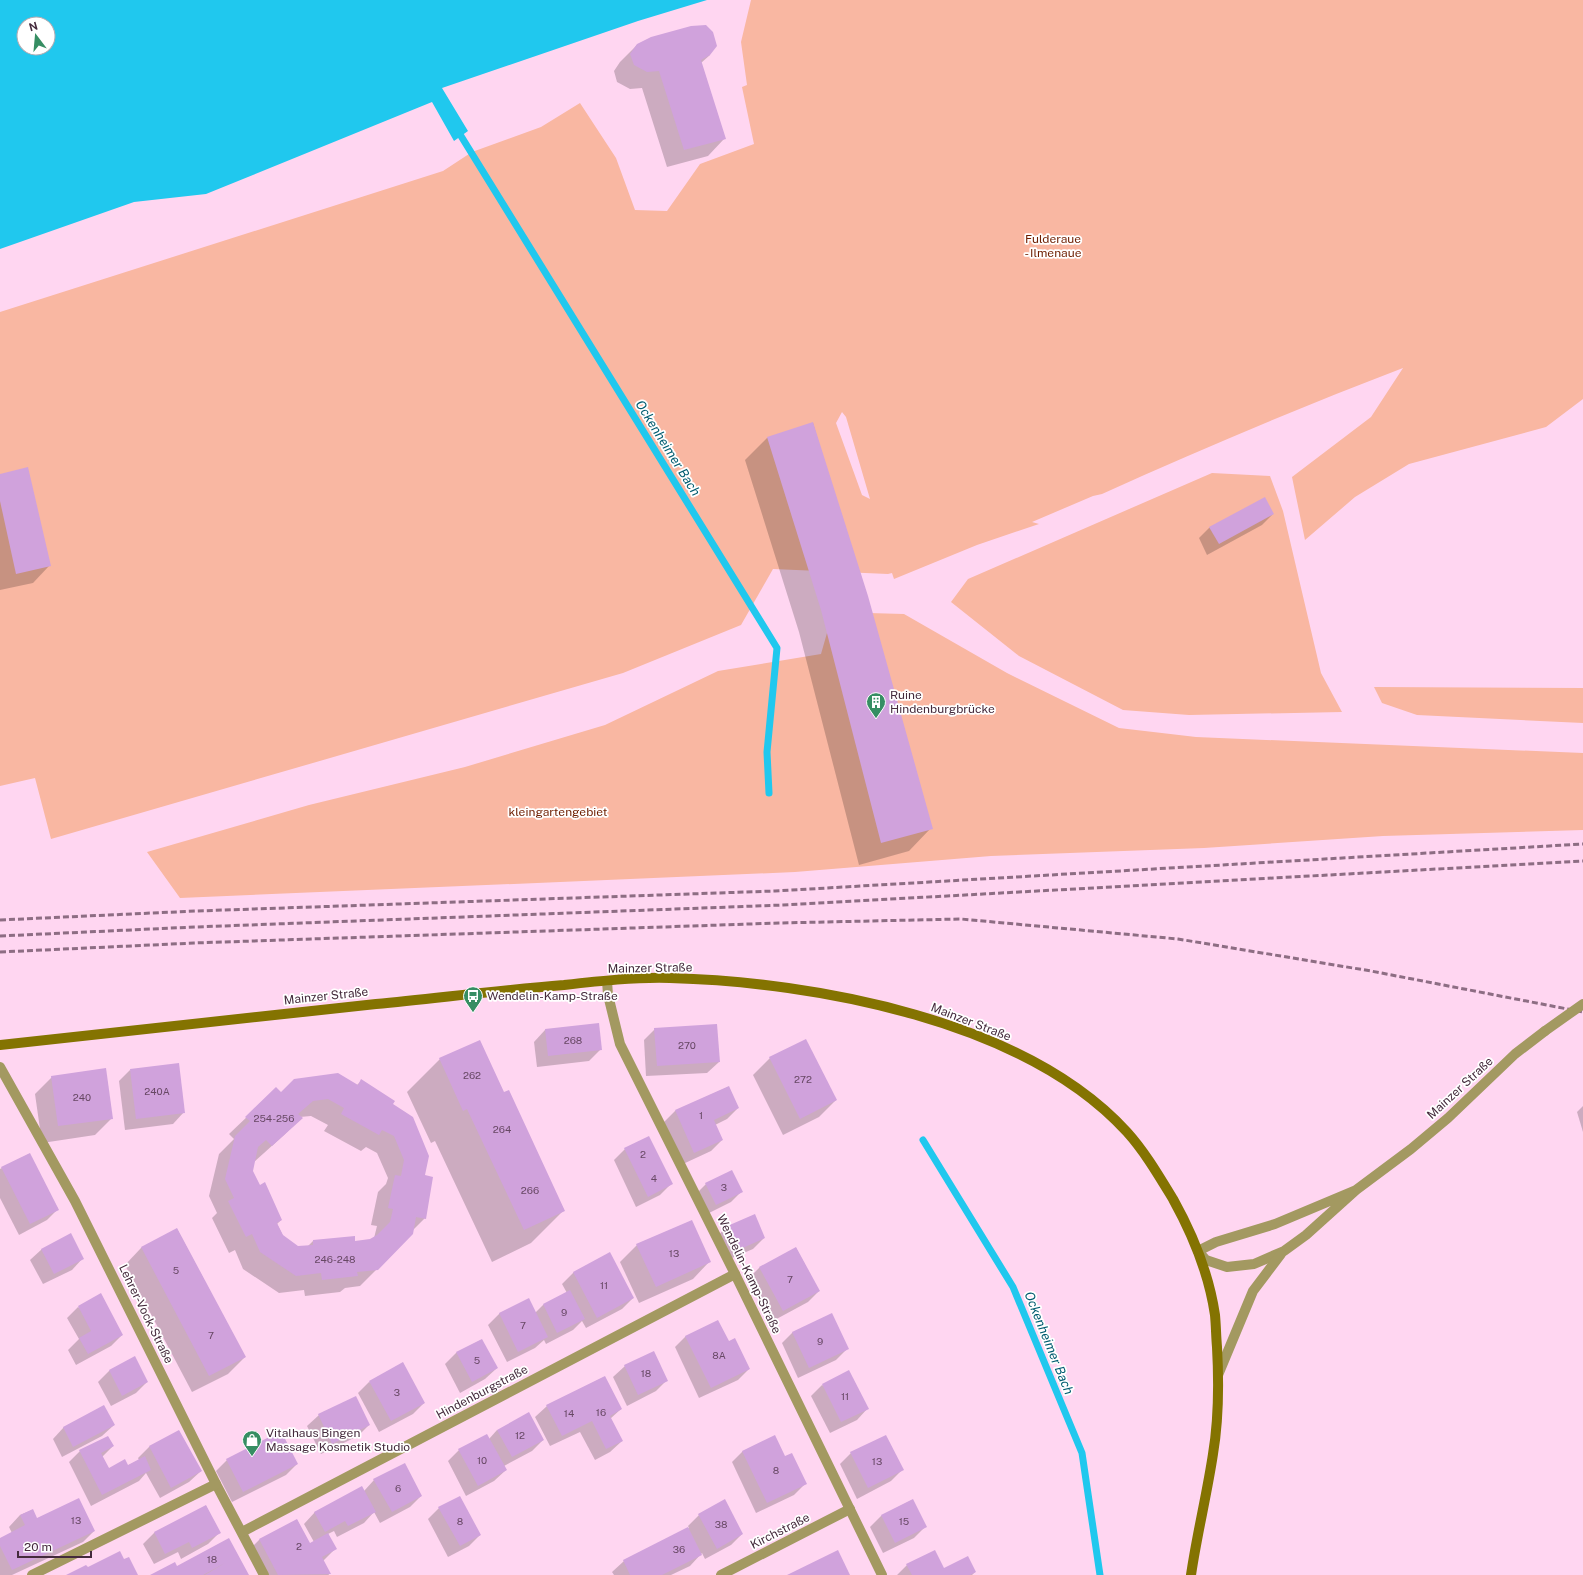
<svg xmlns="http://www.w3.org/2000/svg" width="1583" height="1575" font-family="'Public Sans',sans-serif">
<rect width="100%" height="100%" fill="#ffd6f1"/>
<!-- green -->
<g fill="#f9b7a2" fill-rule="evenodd">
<path d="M751 0H1583V399L1546 427 1409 464 1355 497 1305 540 1292 477 1371 417 1403 368C1301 407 1201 449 1102 494L1093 496 1032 522 1039 524 977 545 894 579 892 573 888 574 773 569 741 625 623 673 51 839 35 778 0 786V312L443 171 472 152 541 127 580 103 616 158 635 210 667 211 700 164 754 144 742 87 747 85 741 42ZM842 412 846 417 870 499 862 495 836 423Z"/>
<polygon points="1212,473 1270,476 1283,511 1321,673 1342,712 1189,715 1123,710 1019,656 951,602 968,579"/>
<polygon points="833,612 904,614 1007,673 1119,728 1196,737 1583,753 1583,830 1383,836 1204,848 991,856 795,872 180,898 147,852 309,805 465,767 605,725 718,671 821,654"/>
<polygon points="1374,687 1583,688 1583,723 1417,715 1382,703"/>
</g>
<!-- water -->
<path fill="#20c8ee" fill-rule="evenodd" d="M0 0H707L638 21 442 88 468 131 454 141 432 102 206 194 134 202 0 249ZM24 24H48V48H24Z"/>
<!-- shadow -->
<g fill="#0003" fill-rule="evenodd">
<polygon points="637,45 710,55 701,63 724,139 708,156 667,167 642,88 630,89 617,82 614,71 620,62"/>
<polygon points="813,423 931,828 909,851 859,865 799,632 745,460 767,438"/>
<polygon points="0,475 49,566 33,583 0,590"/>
<polygon points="1273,514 1262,525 1207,555 1199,538 1210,527"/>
<polygon points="598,1024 601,1049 589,1061 537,1067 534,1042 545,1030"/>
<polygon points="655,1029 719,1062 707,1073 646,1076 644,1040"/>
<polygon points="770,1058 836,1100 819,1117 783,1135 753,1075"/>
<polygon points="440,1059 503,1094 564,1210 531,1243 492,1262 435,1141 431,1143 407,1092"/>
<polygon points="130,1070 184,1112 173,1124 125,1130 119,1081"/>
<polygon points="52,1077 112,1118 95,1135 42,1143 35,1094"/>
<path d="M361 1081 391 1105 424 1176 425 1218 413 1230 412 1234 360 1286 345 1288 340 1292 305 1296 304 1290 279 1293 243 1269 235 1250 229 1253 212 1218 217 1213 209 1196 219 1154 234 1139 229 1134 276 1089 281 1094 357 1085ZM311 1116 328 1125 324 1131 361 1151 366 1147 377 1153 388 1178 386 1184 378 1192 371 1225 377 1226 374 1238 370 1240 354 1242 313 1241 308 1246 298 1248 283 1236 277 1224 281 1220 259 1186 252 1171 254 1162 284 1135 301 1118 300 1117Z"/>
<polygon points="728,1087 738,1108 727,1119 715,1125 722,1140 711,1151 683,1164 664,1122 675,1111"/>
<polygon points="1583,1106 1583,1132 1577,1112"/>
<polygon points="625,1149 671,1184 660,1195 636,1207 614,1160"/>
<polygon points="29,1154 58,1209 47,1220 19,1235 0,1198 0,1169"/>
<polygon points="706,1184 742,1191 731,1202 705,1215 695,1195"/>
<polygon points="726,1227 764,1238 753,1249 725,1261 715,1239"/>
<polygon points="177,1229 245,1357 228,1374 192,1392 125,1265 141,1248"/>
<polygon points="637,1245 709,1262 693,1279 639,1303 620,1262"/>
<polygon points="796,1248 819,1291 808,1302 771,1322 748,1279 759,1268"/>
<polygon points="42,1249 83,1258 72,1270 43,1284 30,1260"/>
<polygon points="574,1272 633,1298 622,1309 586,1328 582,1321 573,1330 546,1344 544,1340 535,1348 507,1362 488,1325 500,1313 535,1313 543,1305 567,1293 562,1284"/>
<polygon points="78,1307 122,1335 111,1346 76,1365 68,1350 79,1339 67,1318"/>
<polygon points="793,1332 847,1349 836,1360 798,1378 782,1343"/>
<polygon points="686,1336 728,1342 749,1369 738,1380 699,1398 675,1347"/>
<polygon points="481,1340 497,1368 485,1379 460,1393 445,1364 456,1353"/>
<polygon points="135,1358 147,1382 136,1393 111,1406 98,1382 109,1371"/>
<polygon points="625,1366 667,1380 656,1391 627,1406 613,1377"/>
<polygon points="604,1377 621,1409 610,1419 622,1441 610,1452 595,1460 580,1432 550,1446 535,1417 547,1406"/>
<polygon points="369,1382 424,1403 413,1414 379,1432 358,1393"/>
<polygon points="822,1385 868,1408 857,1420 830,1433 811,1396"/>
<polygon points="319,1415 369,1425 358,1436 321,1454 307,1426"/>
<polygon points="114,1425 102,1436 62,1457 53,1439 64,1427"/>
<polygon points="497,1430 543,1440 532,1451 504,1466 506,1470 494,1481 466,1496 448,1461 459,1450 489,1439"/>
<polygon points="179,1431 201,1471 189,1482 160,1498 146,1473 139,1481 91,1506 69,1462 80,1451 113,1446 102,1457 109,1469 127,1466 139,1460 138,1458 149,1447"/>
<polygon points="743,1451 805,1484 794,1495 756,1513 732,1462"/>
<polygon points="851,1453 902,1470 891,1481 857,1499 840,1464"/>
<polygon points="227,1460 297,1464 286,1475 232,1502 216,1471"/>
<polygon points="374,1480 421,1496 410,1507 380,1523 374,1512 364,1523 337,1537 334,1531 328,1534 335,1549 323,1561 329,1575 261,1575 248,1551 259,1540 297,1520 309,1544 314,1542 304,1524 315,1512 364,1491"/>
<polygon points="912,1500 925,1527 914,1538 883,1553 870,1527 881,1516"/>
<polygon points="206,1506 219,1533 208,1544 181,1559 178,1552 154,1564 143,1544 154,1533"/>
<polygon points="439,1508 480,1535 469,1546 448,1557 428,1519"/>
<polygon points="32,1510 37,1520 94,1531 83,1542 12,1575 0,1575 0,1539 12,1533 9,1527 20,1515"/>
<polygon points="699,1515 742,1534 731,1545 705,1559 702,1553 690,1566 671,1575 614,1575 612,1572 624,1561 689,1528 688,1526"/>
<polygon points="229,1540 248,1575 152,1575 177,1567"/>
<polygon points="907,1565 944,1570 975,1572 972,1575 897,1575"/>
</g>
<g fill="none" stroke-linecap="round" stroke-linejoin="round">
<!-- stream -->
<g stroke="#20c8ee" stroke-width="7">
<polyline points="461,136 777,648 767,752 769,793"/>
<polyline points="923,1140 1013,1287 1082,1453 1100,1575"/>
</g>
</g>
<!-- building -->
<g fill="#d0a2dc" fill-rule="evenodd">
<polygon points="706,25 713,32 717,46 710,55 701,60 726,139 684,150 659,71 647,72 634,65 630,54 637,44 651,37 691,26"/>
<polygon points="813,422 868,596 933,829 881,843 821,610 767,437"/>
<polygon points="28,467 51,566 16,574 0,501 0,474"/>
<polygon points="1265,497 1274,514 1219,544 1209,527"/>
<polygon points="599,1023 602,1050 548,1056 545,1029"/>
<polygon points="717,1024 720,1062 657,1066 654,1028"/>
<polygon points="806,1039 837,1100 800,1119 769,1057"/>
<polygon points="480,1040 504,1092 509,1090 565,1211 524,1230 467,1109 463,1111 439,1058"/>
<polygon points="179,1063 185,1113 136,1119 130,1069"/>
<polygon points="106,1068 113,1119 58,1126 51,1076"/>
<path d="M338 1073 358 1085 361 1079 395 1101 393 1104 413 1117 429 1156 425 1175 433 1177 426 1219 416 1217 413 1234 378 1270 357 1272 358 1276 322 1280 321 1273 296 1276 260 1252 252 1234 246 1237 228 1201 234 1198 225 1179 235 1136 250 1121 245 1117 276 1087 281 1092 294 1079ZM328 1099 344 1108 341 1114 379 1135 382 1130 394 1136 404 1160 401 1176 395 1175 388 1208 393 1209 390 1222 377 1235 370 1239 355 1241V1236L313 1240V1245L298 1246 283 1235 277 1223 282 1220 265 1182 260 1185 253 1171 258 1147 266 1140 272 1146 303 1118 298 1114 313 1101Z"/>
<polygon points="729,1086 739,1108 714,1120 723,1140 694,1153 675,1110"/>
<polygon points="649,1136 673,1184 648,1197 624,1148"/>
<polygon points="30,1153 59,1210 30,1224 1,1167"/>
<polygon points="732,1170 743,1192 716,1205 705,1183"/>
<polygon points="755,1214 765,1238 736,1251 725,1227"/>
<polygon points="692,1220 711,1262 656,1287 636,1244"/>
<polygon points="177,1228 246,1357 209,1376 141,1247"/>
<polygon points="71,1233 84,1259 54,1274 41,1249"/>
<polygon points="796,1247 820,1291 783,1311 759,1267"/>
<polygon points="610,1252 634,1298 597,1318 573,1272"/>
<polygon points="570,1290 585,1319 557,1333 543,1304"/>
<polygon points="101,1293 123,1335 88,1354 79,1338 91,1331 78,1306"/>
<polygon points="529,1298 548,1337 518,1352 499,1313"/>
<polygon points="832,1313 849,1349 809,1368 792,1332"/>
<polygon points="718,1320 729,1341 735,1338 750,1369 711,1388 685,1336"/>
<polygon points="482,1339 498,1368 472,1382 456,1352"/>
<polygon points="654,1351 668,1381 638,1395 624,1365"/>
<polygon points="135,1356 148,1382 122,1396 109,1370"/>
<polygon points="403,1362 425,1403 391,1421 369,1381"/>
<polygon points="849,1370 869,1409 841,1422 822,1384"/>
<polygon points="605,1376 622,1409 610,1416 623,1441 606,1449 592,1421 562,1436 546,1405"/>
<polygon points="356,1396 370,1425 332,1444 318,1414"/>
<polygon points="104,1405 115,1425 73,1447 63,1427"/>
<polygon points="529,1412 544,1440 512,1457 497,1430"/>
<polygon points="179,1430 202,1471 171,1488 149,1446"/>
<polygon points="281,1431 298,1464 243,1492 226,1459"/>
<polygon points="487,1434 507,1470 478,1486 458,1449"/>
<polygon points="775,1435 785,1456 792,1453 807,1484 767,1503 742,1451"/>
<polygon points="886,1435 904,1470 868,1488 850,1452"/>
<polygon points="108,1436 114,1446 101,1453 109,1468 125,1459 128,1465 145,1456 151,1470 102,1495 79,1450"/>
<polygon points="405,1463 422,1496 392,1512 373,1479"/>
<polygon points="362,1486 376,1512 348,1526 345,1521 325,1532 314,1512"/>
<polygon points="460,1496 481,1535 460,1546 438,1507"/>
<polygon points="79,1498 95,1531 12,1570 0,1546 0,1538 25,1525 20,1515 33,1509 37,1518"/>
<polygon points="725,1499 743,1534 717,1549 698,1514"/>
<polygon points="913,1499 927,1527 895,1543 881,1515"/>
<polygon points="206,1505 221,1533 192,1548 189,1542 165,1554 154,1532"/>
<polygon points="297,1519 310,1543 328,1533 337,1549 322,1557 331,1574 278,1575 259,1539"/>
<polygon points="688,1527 702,1555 662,1575 630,1575 623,1560"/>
<polygon points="229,1538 249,1575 205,1575 225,1563 203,1575 150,1575 175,1562 177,1566"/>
<polygon points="838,1550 850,1575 787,1575"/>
<polygon points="935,1550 944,1568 968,1556 976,1572 970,1575 912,1575 906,1564"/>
<polygon points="120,1551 124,1559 129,1557 138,1575 66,1575 86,1565 88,1567"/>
</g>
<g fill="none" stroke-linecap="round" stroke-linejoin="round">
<!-- street -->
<g stroke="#a39961" stroke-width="10">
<polyline points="607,981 608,995 620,1044 735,1274 882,1575"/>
<polyline points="0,1067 75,1201 216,1484 264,1575"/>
<polyline points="1356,1190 1275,1224 1216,1242 1198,1251 1206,1260 1227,1267 1254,1264 1284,1251 1306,1235 1356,1190 1411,1149 1448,1118 1515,1054 1545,1031"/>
<polyline points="1218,1375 1253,1291 1281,1254"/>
<polyline points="242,1532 735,1274"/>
<polyline points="32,1575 216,1484"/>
<polyline points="721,1575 850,1509"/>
</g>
<!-- secondary -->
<path stroke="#847301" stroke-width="10" d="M0 1045C125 1031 250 1017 376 1004 438 998 501 990 564 985 599 981 635 977 670 978 815 982 1025 1020 1127 1132 1145 1152 1159 1176 1173 1199 1193 1235 1209 1274 1215 1315 1216 1325 1216 1336 1217 1347 1219 1383 1219 1418 1213 1454 1207 1494 1197 1534 1191 1575"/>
<!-- rail -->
<g stroke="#8d6d83" stroke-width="3" stroke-dasharray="6 3" stroke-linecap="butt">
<polyline points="0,920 196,911 775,891 1583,844"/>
<polyline points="0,936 195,927 783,905 1583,861"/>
<polyline points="0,952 194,943 779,923 961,919 1178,939 1371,971 1583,1012"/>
</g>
<!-- street-bridge -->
<polyline stroke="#a39961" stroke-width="10" points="1545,1031 1583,1004"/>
</g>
<!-- icons -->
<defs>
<symbol id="building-pin" viewBox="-11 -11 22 30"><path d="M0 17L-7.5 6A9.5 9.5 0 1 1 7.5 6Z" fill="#368e63" stroke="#fff"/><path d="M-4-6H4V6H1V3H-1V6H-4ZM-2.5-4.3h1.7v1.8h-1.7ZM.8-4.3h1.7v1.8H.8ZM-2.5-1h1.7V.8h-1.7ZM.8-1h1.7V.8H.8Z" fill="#fff"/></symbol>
<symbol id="bus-pin" viewBox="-11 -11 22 30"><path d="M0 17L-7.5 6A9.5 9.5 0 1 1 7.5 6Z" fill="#368e63" stroke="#fff"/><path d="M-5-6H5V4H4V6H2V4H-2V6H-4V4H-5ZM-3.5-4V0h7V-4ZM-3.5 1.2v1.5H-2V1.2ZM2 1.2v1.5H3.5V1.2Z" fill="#fff"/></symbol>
<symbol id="shop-pin" viewBox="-11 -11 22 30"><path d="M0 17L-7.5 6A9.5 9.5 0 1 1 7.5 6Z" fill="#368e63" stroke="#fff"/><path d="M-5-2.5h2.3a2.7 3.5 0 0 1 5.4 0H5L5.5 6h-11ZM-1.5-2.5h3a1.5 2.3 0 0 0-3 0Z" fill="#fff"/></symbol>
</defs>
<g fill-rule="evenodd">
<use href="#building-pin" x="865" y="691" width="22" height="30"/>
<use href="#bus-pin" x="462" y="985" width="22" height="30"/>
<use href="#shop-pin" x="241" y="1429" width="22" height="30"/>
</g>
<g text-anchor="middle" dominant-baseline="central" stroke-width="3.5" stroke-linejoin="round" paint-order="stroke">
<!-- number labels -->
<g font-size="10" fill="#674864">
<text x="573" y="1040">268</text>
<text x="687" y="1045">270</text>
<text x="472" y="1075">262</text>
<text x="803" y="1079">272</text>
<text x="157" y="1091">240A</text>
<text x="82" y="1097">240</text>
<text x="701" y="1115">1</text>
<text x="274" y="1118">254-256</text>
<text x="502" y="1129">264</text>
<text x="643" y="1154">2</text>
<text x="654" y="1178">4</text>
<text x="724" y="1187">3</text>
<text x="530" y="1190">266</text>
<text x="674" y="1253">13</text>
<text x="335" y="1259">246-248</text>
<text x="176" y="1270">5</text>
<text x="790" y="1279">7</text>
<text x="604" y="1285">11</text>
<text x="564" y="1312">9</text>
<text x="523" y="1325">7</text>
<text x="211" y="1335">7</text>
<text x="820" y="1341">9</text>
<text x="719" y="1355">8A</text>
<text x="477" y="1360">5</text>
<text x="646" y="1373">18</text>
<text x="397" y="1392">3</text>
<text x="845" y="1396">11</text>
<text x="601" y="1412">16</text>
<text x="569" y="1413">14</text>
<text x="520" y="1435">12</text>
<text x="482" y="1460">10</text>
<text x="877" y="1461">13</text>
<text x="776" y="1470">8</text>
<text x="398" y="1488">6</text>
<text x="76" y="1520">13</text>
<text x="460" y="1521">8</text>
<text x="904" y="1521">15</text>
<text x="721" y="1524">38</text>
<text x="299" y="1546">2</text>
<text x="679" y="1549">36</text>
<text x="212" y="1559">18</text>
</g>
<!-- park labels -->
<g font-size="12" fill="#6e1e00" stroke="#fff">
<text x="1053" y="239">Fulderaue<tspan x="1053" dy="14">- Ilmenaue</tspan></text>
<text x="558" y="812">kleingartengebiet</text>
</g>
<!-- poi labels -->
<g font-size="12" fill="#442a3c" stroke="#fff" text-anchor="start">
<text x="890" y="695">Ruine<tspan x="890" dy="14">Hindenburgbrücke</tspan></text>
<text x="487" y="996">Wendelin-Kamp-Straße</text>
<text x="266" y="1433">Vitalhaus Bingen<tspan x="266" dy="14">Massage Kosmetik Studio</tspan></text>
</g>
<!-- street labels -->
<g font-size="12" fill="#442a3c" stroke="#fff">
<text transform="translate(650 968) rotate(-1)">Mainzer Straße</text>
<text transform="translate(326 996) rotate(-6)">Mainzer Straße</text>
<text transform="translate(971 1022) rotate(21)">Mainzer Straße</text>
<text transform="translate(1460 1088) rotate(-43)">Mainzer Straße</text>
<text transform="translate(749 1274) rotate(64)">Wendelin-Kamp-Straße</text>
<text transform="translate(146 1314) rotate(64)">Lehrer-Vock-Straße</text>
<text transform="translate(482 1392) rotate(-28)">Hindenburgstraße</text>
<text transform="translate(780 1531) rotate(-27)">Kirchstraße</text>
</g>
<!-- water labels -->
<g font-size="13" font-style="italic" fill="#005c70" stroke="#fff">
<text transform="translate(668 448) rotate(58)">Ockenheimer Bach</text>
<text transform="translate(1049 1343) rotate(68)">Ockenheimer Bach</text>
</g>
</g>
<!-- north arrow -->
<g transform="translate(36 36) rotate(344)"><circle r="19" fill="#ffffff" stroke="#b4aab1"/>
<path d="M0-3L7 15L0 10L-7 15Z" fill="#368e63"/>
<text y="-6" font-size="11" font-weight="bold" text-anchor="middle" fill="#442a3c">N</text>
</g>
<!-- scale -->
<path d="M18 1551v6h73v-6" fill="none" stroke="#442a3c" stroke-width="2"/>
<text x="24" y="1551" font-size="12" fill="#442a3c" stroke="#ffffff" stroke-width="3" paint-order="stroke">20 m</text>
</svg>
